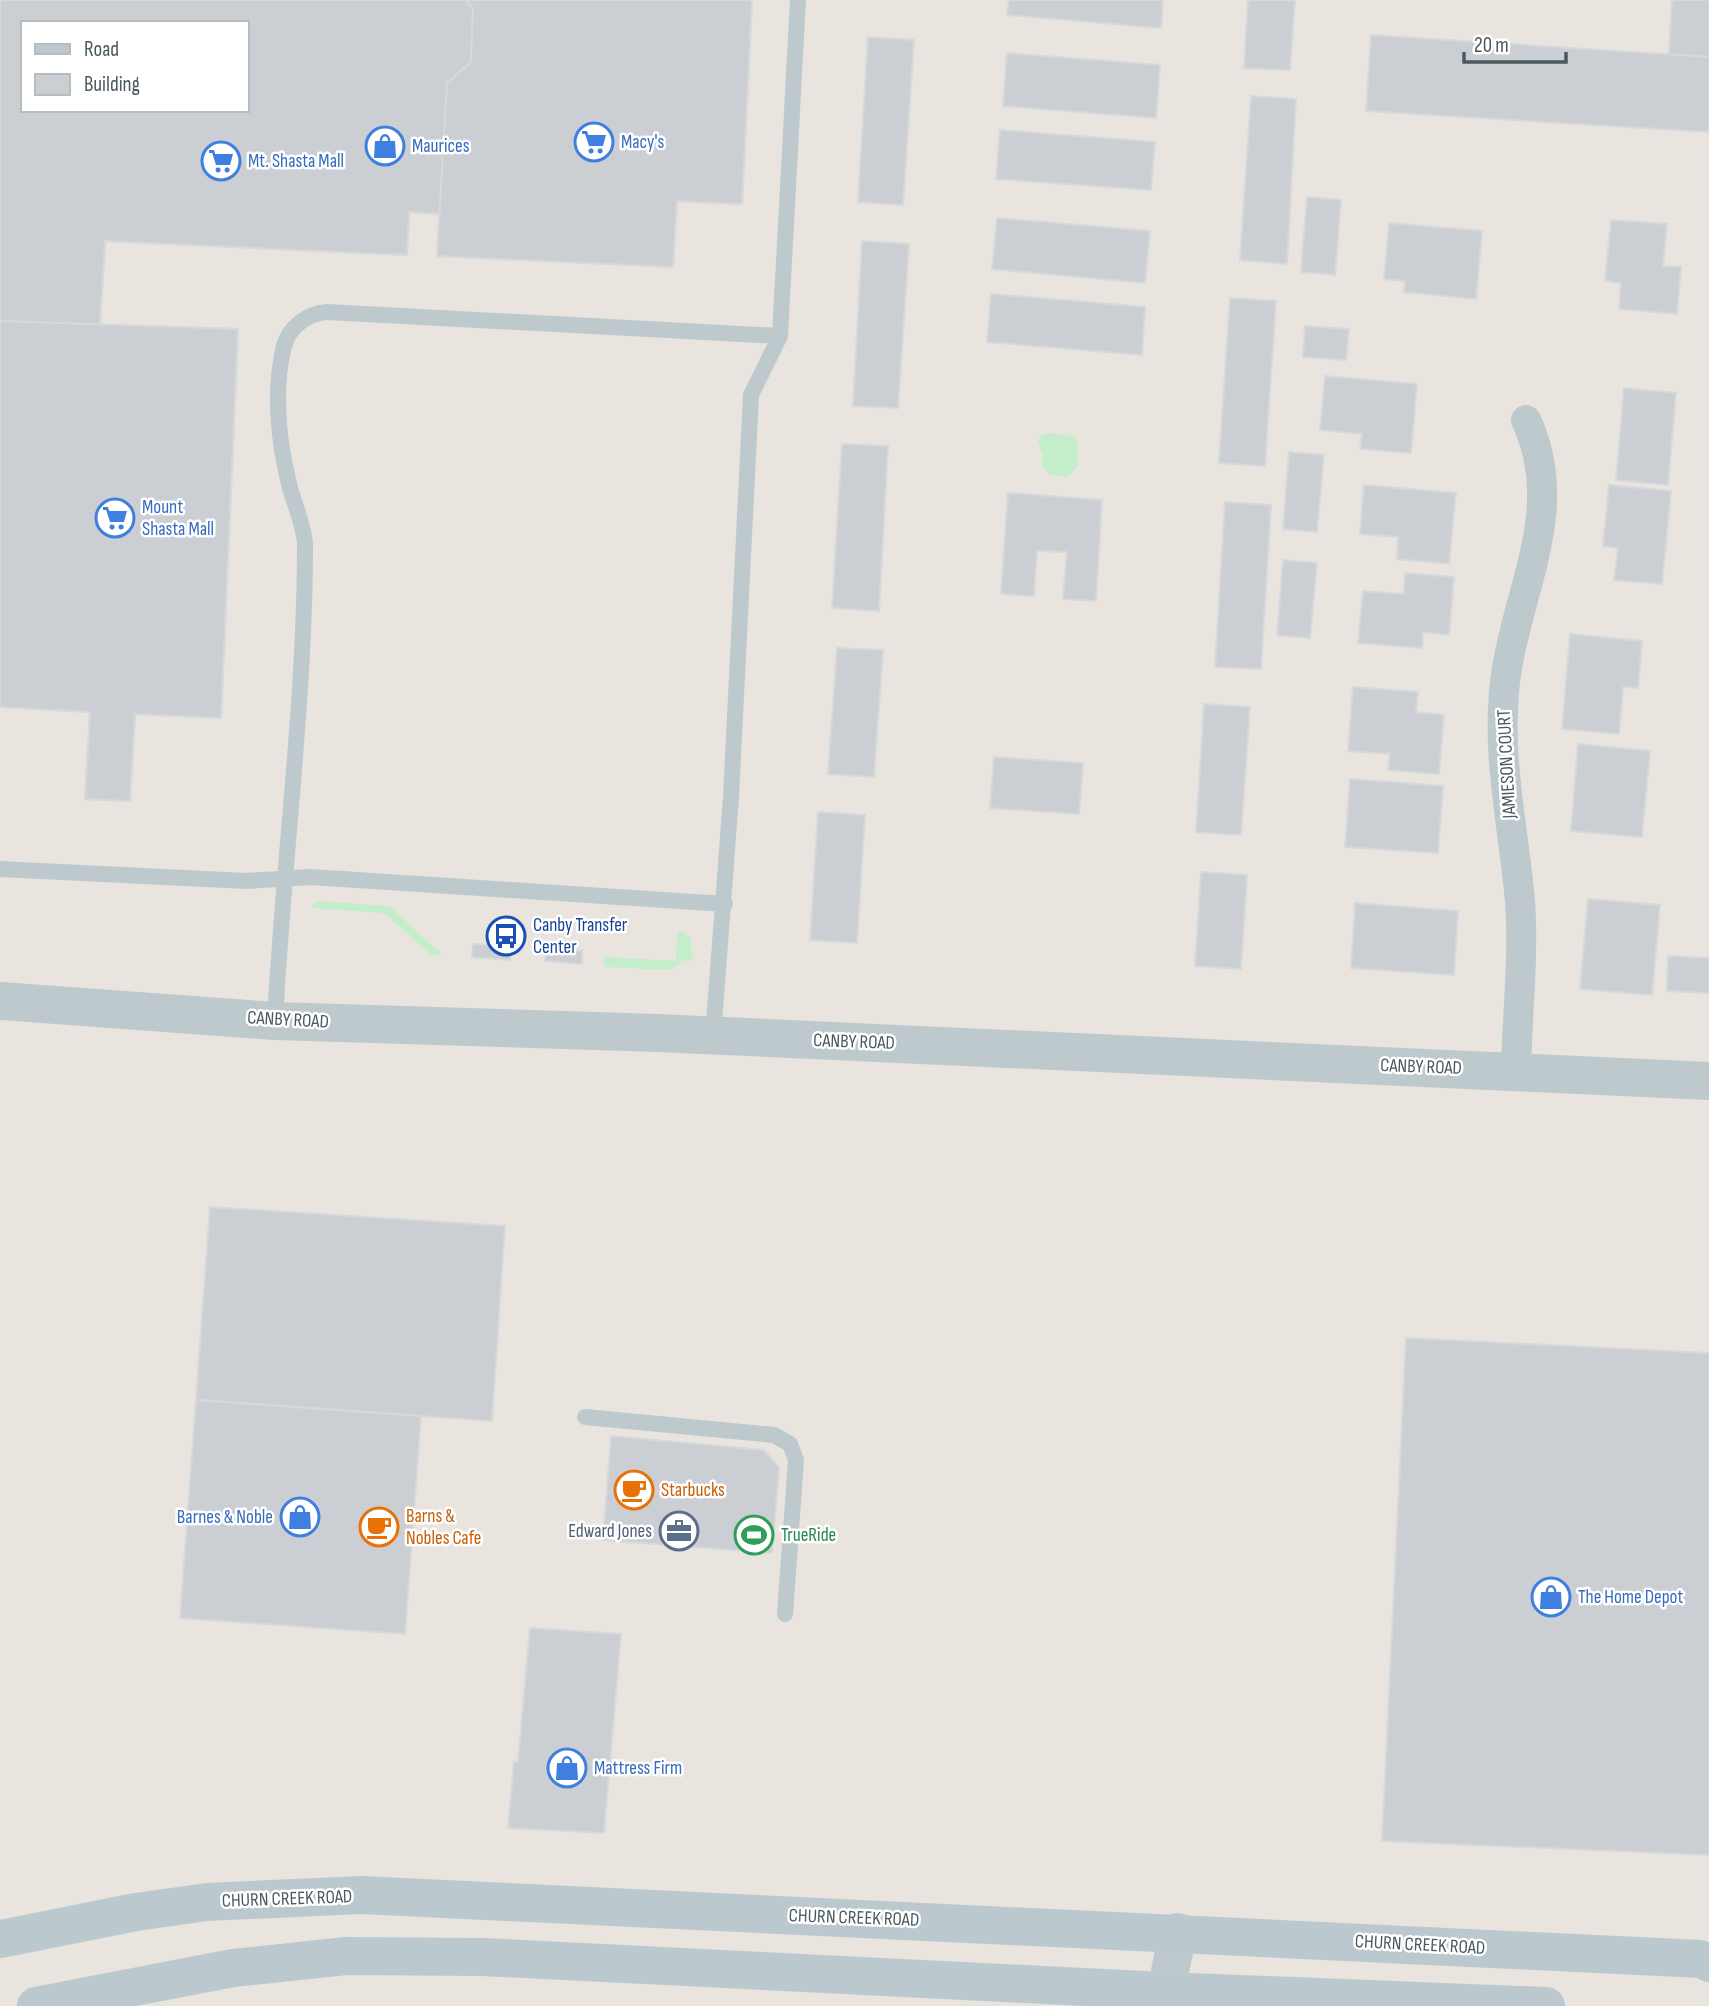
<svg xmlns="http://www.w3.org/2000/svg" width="1709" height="2006" font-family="'Sofia Sans Condensed',sans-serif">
<rect width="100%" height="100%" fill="#f3f1f2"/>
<!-- commercial -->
<path fill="#eae4df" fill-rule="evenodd" d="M0 0H1709V2006H0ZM23 23H247V110H23Z"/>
<!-- green -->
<g fill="#c2eec9">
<polygon points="1052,433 1063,436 1072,435 1079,442 1076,450 1079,465 1067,477 1050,475 1041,465 1043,454 1037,442 1042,435"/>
<polygon points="317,901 389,906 443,955 430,954 384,913 311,908"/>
<polygon points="680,931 690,937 693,961 683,960 671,970 604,967 603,957 676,961 677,933"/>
</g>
<!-- building -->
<g fill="#cbcfd3" stroke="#d5d9dc" stroke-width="2" fill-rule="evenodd">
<path d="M0 0H752L742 204 677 201 673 267 437 256 440 214 409 212 407 255 105 241 100 325 238 329 221 718 135 714 130 801 85 799 90 712 0 707ZM23 23H247V110H23Z"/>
<path d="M0 0H466L473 8 471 62 447 83 440 214 409 212 407 255 105 241 100 325 0 321ZM23 23H247V110H23Z"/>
<polygon points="466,0 752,0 742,204 677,201 673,267 437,256 447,83 471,62 473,8"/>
<polygon points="1009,0 1163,0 1161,28 1007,15"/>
<polygon points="1248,0 1295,0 1290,70 1244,68"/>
<polygon points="1672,0 1709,0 1709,57 1669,54"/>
<polygon points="1371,35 1709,57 1709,132 1366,111"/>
<polygon points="868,37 914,40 903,205 858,202"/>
<polygon points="1007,53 1160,65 1156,118 1003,106"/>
<polygon points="1251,96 1296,99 1287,264 1240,260"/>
<polygon points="1000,130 1155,142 1151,190 996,179"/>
<polygon points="1307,197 1341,200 1335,275 1301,272"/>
<polygon points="997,218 1150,231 1145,283 992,269"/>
<polygon points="1611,220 1667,224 1663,266 1681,267 1677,314 1619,309 1621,283 1605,281"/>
<polygon points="1389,223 1482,231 1476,299 1404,292 1405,281 1384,279"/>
<polygon points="862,241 909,244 898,408 853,406"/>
<polygon points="991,294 1145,307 1142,355 987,342"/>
<polygon points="1230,298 1276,301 1265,466 1219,463"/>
<polygon points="0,321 238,329 221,718 135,714 130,801 85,799 90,712 0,707"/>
<polygon points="1305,326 1349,329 1346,360 1303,357"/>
<polygon points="1325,376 1417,384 1411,453 1360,449 1362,434 1320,430"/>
<polygon points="1624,388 1676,393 1668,485 1616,480"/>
<polygon points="842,444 888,446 879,611 832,608"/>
<polygon points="1289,452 1324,455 1317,532 1283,529"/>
<polygon points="1364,485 1456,493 1449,564 1397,559 1398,537 1360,534"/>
<polygon points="1609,485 1671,491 1662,584 1614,580 1618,548 1603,546"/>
<polygon points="1008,493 1102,500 1096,601 1063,599 1067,552 1037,551 1034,596 1001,594"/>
<polygon points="1225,502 1271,505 1261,669 1215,667"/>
<polygon points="1283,560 1317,563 1310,638 1277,635"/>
<polygon points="1405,573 1454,577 1449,635 1423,632 1422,648 1358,643 1363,591 1404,594"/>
<polygon points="1570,634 1642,641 1638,688 1623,687 1619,734 1562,729"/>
<polygon points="837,648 883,650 874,777 828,774"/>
<polygon points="1353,687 1418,692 1416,712 1444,715 1439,774 1388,770 1390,754 1348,751"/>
<polygon points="1204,704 1250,707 1241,835 1196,832"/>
<polygon points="1578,744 1650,751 1642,837 1571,831"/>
<polygon points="994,757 1083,763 1079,814 990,808"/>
<polygon points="1350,779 1443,786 1438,853 1345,847"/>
<polygon points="818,812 865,815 857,943 810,940"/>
<polygon points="1201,872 1247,875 1241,969 1195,966"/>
<polygon points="1588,899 1660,905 1652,995 1580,989"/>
<polygon points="1355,903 1458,911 1454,975 1351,968"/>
<polygon points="473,944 512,946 510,960 472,957"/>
<polygon points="545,949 582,951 582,964 545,961"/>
<polygon points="1668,956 1709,958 1709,993 1667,991"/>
<polygon points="210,1207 505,1226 492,1421 196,1400"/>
<polygon points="1406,1338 1709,1353 1709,1855 1382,1841"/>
<polygon points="196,1400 421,1416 405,1634 180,1618"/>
<polygon points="611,1436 764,1450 779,1467 772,1553 603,1540"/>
<polygon points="530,1628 621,1634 604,1833 508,1828 514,1762 518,1762"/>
</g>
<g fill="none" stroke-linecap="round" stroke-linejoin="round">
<!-- service -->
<g stroke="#bdc9cd" stroke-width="16">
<polyline points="0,869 246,881 311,877 725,904"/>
<path d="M275 1021C283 862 305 703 305 544 304 526 295 506 290 488 279 444 273 391 284 346 289 327 308 313 327 312L780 336"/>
<polyline points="713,1036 731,797 751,395 780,336 798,0"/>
<polyline points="585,1417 774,1435 790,1444 796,1460 785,1614"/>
</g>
<!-- minor -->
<path stroke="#bdc9cd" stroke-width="30" d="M1516 1071C1517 1016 1524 956 1520 901 1513 823 1494 747 1507 668 1521 583 1566 505 1526 420"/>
<!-- tertiary -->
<g stroke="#bdc9cd" stroke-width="38">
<polyline points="0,1001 275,1021 658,1033 1709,1081"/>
<polyline points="1163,2006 1178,1932"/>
</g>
<!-- secondary -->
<g stroke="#bbc9cf" stroke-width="38">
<polyline points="0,1939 136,1912 207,1902 361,1895 1700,1959 1709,1963"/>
<polyline points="36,2006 233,1968 346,1956 482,1957 1165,1991 1546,2006"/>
</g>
</g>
<!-- icons -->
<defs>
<symbol id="supermarket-ring" viewBox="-11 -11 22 22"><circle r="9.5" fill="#fff" stroke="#3f7fe0" stroke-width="1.5"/><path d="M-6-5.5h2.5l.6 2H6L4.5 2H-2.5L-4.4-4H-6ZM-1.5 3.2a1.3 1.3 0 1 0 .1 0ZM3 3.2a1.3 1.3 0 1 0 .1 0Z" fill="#3f7fe0"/></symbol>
<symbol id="shop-ring" viewBox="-11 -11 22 22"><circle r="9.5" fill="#fff" stroke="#3f7fe0" stroke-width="1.5"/><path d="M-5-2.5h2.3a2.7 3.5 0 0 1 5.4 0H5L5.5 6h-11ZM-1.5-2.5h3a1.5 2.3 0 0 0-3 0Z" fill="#3f7fe0"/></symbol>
<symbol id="bus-ring" viewBox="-11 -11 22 22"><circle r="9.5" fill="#fff" stroke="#1a4fb4" stroke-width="1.5"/><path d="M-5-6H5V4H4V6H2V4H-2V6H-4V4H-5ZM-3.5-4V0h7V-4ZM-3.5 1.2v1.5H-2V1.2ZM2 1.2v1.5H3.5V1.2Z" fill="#1a4fb4"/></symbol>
<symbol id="cafe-ring" viewBox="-11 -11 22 22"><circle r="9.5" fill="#fff" stroke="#e8710a" stroke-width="1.5"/><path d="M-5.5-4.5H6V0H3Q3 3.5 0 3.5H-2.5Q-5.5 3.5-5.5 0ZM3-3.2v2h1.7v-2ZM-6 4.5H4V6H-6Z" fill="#e8710a"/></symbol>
<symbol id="office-ring" viewBox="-11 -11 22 22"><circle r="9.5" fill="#fff" stroke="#5c6f8a" stroke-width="1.5"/><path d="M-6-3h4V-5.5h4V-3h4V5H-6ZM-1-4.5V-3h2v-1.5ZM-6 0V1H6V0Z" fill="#5c6f8a"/></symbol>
<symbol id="stadium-ring" viewBox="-11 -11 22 22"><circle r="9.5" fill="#fff" stroke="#2e9e5b" stroke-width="1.5"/><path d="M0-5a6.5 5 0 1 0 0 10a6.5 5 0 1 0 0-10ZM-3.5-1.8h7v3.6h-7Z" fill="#2e9e5b"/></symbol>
</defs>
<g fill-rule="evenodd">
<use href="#supermarket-ring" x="572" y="120" width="44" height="44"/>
<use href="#shop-ring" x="363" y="124" width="44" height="44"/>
<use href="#supermarket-ring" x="199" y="139" width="44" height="44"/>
<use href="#supermarket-ring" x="93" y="496" width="44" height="44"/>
<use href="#bus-ring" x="484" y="914" width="44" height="44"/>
<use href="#cafe-ring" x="612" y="1468" width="44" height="44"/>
<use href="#shop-ring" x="278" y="1495" width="44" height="44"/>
<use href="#cafe-ring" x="357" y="1505" width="44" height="44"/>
<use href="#office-ring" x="657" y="1509" width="44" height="44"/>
<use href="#stadium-ring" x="732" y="1513" width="44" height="44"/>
<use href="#shop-ring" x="1529" y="1575" width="44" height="44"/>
<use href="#shop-ring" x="545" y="1746" width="44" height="44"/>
</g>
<g text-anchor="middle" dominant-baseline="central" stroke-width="5" stroke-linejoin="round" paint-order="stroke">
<!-- shop labels -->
<g font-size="19" fill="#366cbe" stroke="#fff" text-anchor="start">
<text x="621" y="142">Macy's</text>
<text x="412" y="146">Maurices</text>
<text x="248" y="161">Mt. Shasta Mall</text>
<text x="142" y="507">Mount<tspan x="142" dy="22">Shasta Mall</tspan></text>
<text x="273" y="1517" text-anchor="end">Barnes &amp; Noble</text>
<text x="1578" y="1597">The Home Depot</text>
<text x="594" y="1768">Mattress Firm</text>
</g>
<!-- street labels -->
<g font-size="19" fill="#49595e" stroke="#fff">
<text transform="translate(1507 764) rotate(-93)">JAMIESON COURT</text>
<text transform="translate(288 1020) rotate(3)">CANBY ROAD</text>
<text transform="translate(854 1042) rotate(2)">CANBY ROAD</text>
<text transform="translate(1421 1067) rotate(2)">CANBY ROAD</text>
<text transform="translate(287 1899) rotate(-2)">CHURN CREEK ROAD</text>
<text transform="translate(854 1918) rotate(2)">CHURN CREEK ROAD</text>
<text transform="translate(1420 1945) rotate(3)">CHURN CREEK ROAD</text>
</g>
<!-- transit labels -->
<g font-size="19" fill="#164399" stroke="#fff" text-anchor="start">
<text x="533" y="925">Canby Transfer<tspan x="533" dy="22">Center</tspan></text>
</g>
<!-- food labels -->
<g font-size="19" fill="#c56008" stroke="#fff" text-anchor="start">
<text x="661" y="1490">Starbucks</text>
<text x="406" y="1516">Barns &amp;<tspan x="406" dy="22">Nobles Cafe</tspan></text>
</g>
<!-- service labels -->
<g font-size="19" fill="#4e5e75" stroke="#fff" text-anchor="end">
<text x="652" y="1531">Edward Jones</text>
</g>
<!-- leisure labels -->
<g font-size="19" fill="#27864d" stroke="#fff" text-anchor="start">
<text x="781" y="1535">TrueRide</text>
</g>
</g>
<!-- legend -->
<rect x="21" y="21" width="228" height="91" fill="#ffffff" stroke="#b6bdbf" stroke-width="2"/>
<rect x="35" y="44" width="35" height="10" fill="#bbc9cf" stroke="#b6bdbf" stroke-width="2"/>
<text x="84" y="56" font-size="21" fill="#49595e">Road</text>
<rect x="35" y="74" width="35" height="21" fill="#cbcfd3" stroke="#b6bdbf" stroke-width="2"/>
<text x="84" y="91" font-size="21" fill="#49595e">Building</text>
<!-- scale -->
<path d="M1464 52v10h102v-10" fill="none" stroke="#49595e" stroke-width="3.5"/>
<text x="1474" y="52" font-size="21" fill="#49595e" stroke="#ffffff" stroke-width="5" paint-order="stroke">20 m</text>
</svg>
